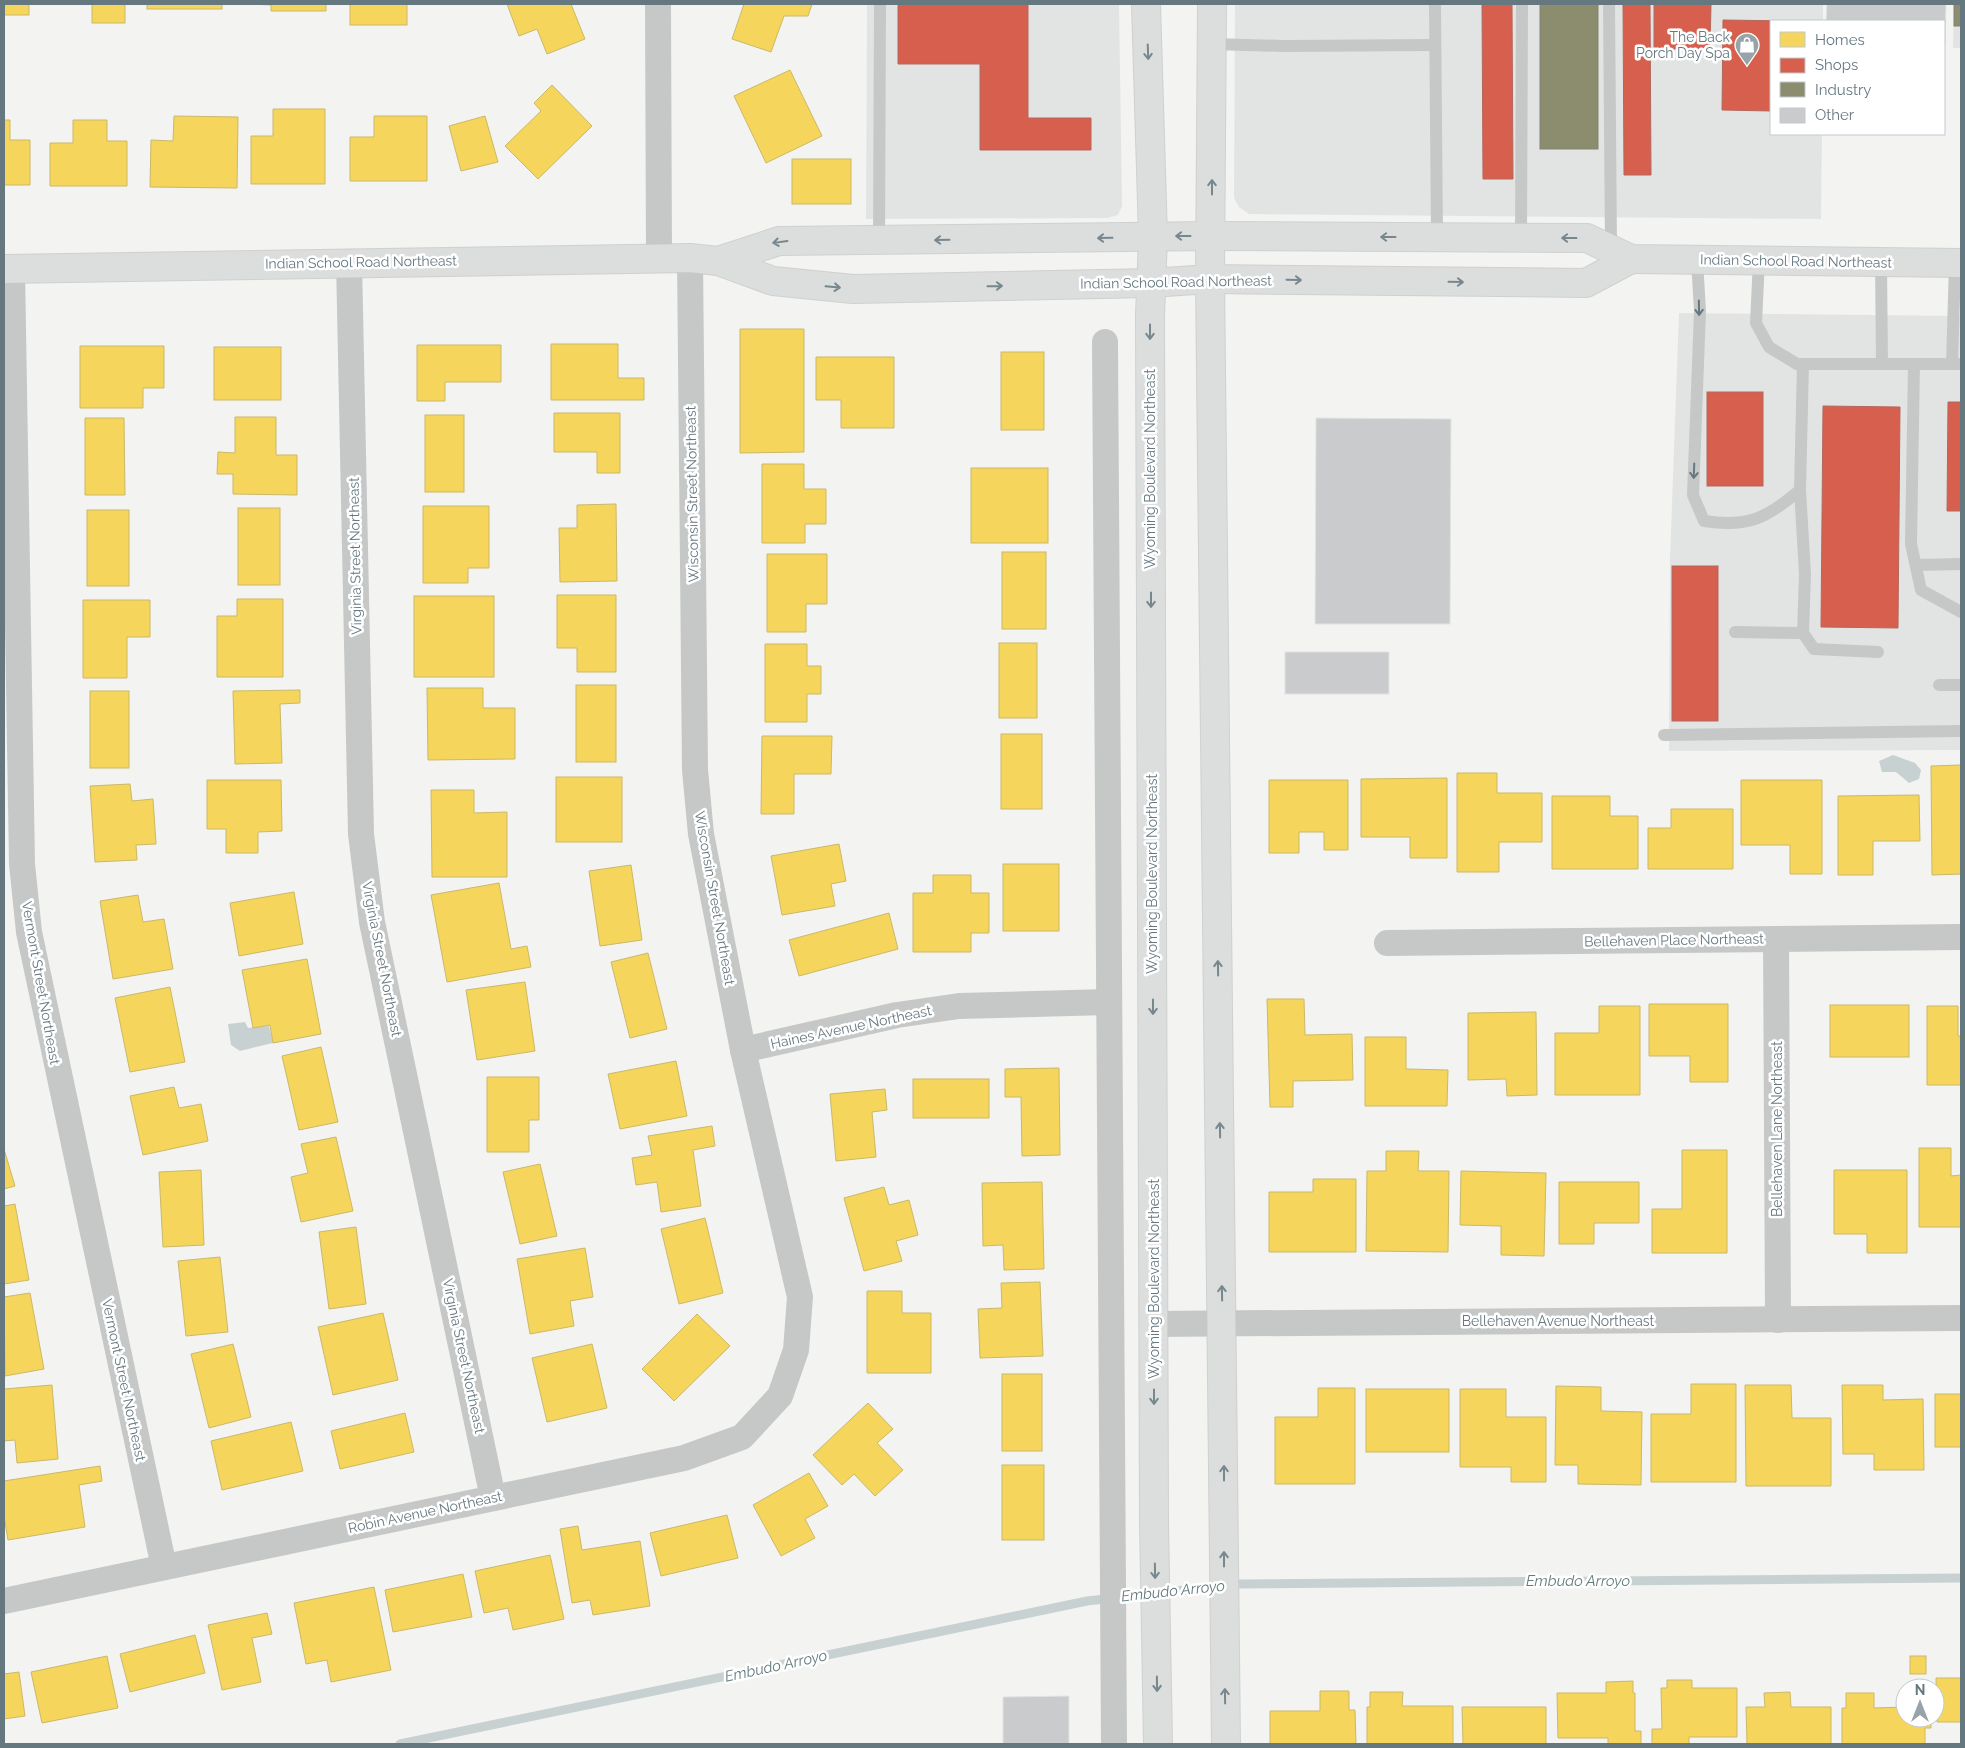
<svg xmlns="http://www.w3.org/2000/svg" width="1965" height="1748" font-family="Raleway,sans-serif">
<rect width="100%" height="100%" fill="#f3f3f2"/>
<!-- built -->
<g fill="#e2e4e3">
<polygon points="867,4 1119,4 1122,206 1118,215 1108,218 866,219"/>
<polygon points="1235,4 1823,4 1823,21 1771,21 1771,134 1822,134 1821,219 1249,214 1239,207 1234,198"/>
<polygon points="1954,4 1961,4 1961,48 1953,48"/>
<polygon points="1679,313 1961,316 1961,750 1669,751 1670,559"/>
</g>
<!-- water -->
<g fill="#c8d1d2">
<polygon points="1893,755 1915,763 1921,770 1919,779 1909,783 1896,772 1882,772 1879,761"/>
<polygon points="245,1022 248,1028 269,1026 273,1043 240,1051 231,1045 228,1024"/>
</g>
<!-- homes -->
<g fill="#f6d55c" stroke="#cab967">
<rect x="4" y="4" width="25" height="11"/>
<rect x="92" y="4" width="33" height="19"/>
<rect x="147" y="4" width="75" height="5"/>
<polygon points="250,4 326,4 326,11 271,11 271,5"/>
<rect x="350" y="4" width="57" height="21"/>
<polygon points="507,4 571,4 585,39 547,54 537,29 519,36"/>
<polygon points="744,4 812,4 808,16 784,16 771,52 732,39"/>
<polygon points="790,70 822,136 766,163 734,96"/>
<polygon points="552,85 592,126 538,179 505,146 541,111 534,103"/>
<polygon points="273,109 325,109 325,184 251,184 251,136 273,136"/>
<polygon points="174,116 238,117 237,188 150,187 151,140 173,141"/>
<polygon points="374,116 427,116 427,181 350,181 350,137 374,137"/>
<polygon points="485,116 498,162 461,171 449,126"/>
<polygon points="4,120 10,120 10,140 30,140 30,185 4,185"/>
<polygon points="73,120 107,120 107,141 127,141 127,186 50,186 50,143 73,143"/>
<rect x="792" y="159" width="59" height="45"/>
<polygon points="740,329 804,329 804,452 740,453"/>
<polygon points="551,344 618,344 618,378 644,378 644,400 551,400"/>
<polygon points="417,345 501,345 501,382 445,382 445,401 417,401"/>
<polygon points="80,346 164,346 164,388 143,388 143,408 80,408"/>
<rect x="214" y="347" width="67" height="53"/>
<rect x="1001" y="352" width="43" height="78"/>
<polygon points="816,357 894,357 894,428 841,428 841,400 816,400"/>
<polygon points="554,413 620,413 620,473 597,473 597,452 554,452"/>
<rect x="425" y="415" width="39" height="77"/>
<polygon points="235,417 276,417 276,455 297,455 297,495 233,494 233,474 217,474 218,452 235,453"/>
<polygon points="85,418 124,418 125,495 85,495"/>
<polygon points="762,464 804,464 804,489 826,489 826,524 805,524 805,543 762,543"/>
<rect x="971" y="468" width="77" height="75"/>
<polygon points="616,504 617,581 560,582 559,528 577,528 577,505"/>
<polygon points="423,506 489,506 489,568 468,568 468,583 423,583"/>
<rect x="238" y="508" width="42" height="77"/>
<rect x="87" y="510" width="42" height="76"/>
<rect x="1002" y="552" width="44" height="77"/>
<polygon points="767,554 827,554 827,604 806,604 806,632 767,632"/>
<polygon points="557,595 616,595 616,672 577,672 577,648 557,648"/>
<rect x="414" y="596" width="80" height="81"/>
<polygon points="237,599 283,599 283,677 217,677 217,616 237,616"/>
<polygon points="83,600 150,600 150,637 127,637 127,678 83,678"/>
<rect x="999" y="643" width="38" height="75"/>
<polygon points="765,644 807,644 807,666 821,666 821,694 807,694 807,722 765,722"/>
<rect x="576" y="685" width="40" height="77"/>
<polygon points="427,688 483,688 483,708 515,708 515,759 428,760"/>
<polygon points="300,690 300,703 280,704 282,763 235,764 233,691"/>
<rect x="90" y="691" width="39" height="77"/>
<rect x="1001" y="734" width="41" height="75"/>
<polygon points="762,736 832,736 831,774 794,774 794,814 761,814"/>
<polygon points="1961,765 1961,874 1932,875 1931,766"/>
<polygon points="1457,773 1497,773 1497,793 1542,793 1542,842 1499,842 1499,872 1457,872"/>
<rect x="556" y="777" width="66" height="65"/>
<polygon points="1447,778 1447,858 1410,858 1410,837 1361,837 1361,779"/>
<polygon points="207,780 281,780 282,831 258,832 258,853 226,853 226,829 207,829"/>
<polygon points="1269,780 1348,780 1348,850 1324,850 1324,832 1299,832 1299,853 1269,853"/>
<polygon points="1741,780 1822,780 1822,874 1790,874 1790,845 1741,845"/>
<polygon points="130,784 132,801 153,799 156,844 136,845 137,860 95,862 90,786"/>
<polygon points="431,790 474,790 474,813 507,812 507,877 432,877"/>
<polygon points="1919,795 1920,841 1873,841 1873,875 1838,875 1838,796"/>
<polygon points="1552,796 1610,796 1610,816 1638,816 1638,869 1552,869"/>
<polygon points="1671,809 1733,809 1733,869 1648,869 1648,828 1671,828"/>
<polygon points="839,844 846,881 831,884 835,906 782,915 771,856"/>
<rect x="1003" y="864" width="56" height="67"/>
<polygon points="631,865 642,940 600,946 589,871"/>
<polygon points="933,875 971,875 971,893 989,893 989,933 971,933 971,952 913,952 913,893 933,893"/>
<polygon points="499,883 511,949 527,946 531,967 447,982 431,895"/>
<polygon points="294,892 303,944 239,956 230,903"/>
<polygon points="138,895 143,922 164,919 173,969 113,979 100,901"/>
<polygon points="889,913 898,949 799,976 789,940"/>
<polygon points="648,953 667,1029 630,1038 611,962"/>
<polygon points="307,959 321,1034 273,1043 270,1025 253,1028 242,970"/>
<polygon points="525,982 535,1051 477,1060 466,990"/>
<polygon points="170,987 185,1062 130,1072 115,998"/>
<polygon points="1267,999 1304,999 1305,1035 1352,1034 1353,1080 1293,1081 1293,1107 1270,1107"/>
<polygon points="1649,1004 1728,1004 1728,1082 1690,1082 1690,1056 1649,1056"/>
<rect x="1830" y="1005" width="79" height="52"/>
<polygon points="1599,1006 1640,1006 1640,1095 1555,1095 1555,1033 1599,1033"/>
<polygon points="1927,1006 1958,1006 1958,1036 1961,1036 1961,1085 1927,1085"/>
<polygon points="1536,1012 1537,1095 1507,1096 1506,1079 1468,1080 1468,1013"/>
<polygon points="1365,1037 1406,1037 1406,1069 1448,1070 1447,1106 1365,1106"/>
<polygon points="321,1047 338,1122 299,1130 282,1056"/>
<polygon points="676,1061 687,1116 620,1129 608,1074"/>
<polygon points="1059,1068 1060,1155 1022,1156 1021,1097 1005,1097 1005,1069"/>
<polygon points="487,1077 539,1077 539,1120 529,1120 529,1152 487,1152"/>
<rect x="913" y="1079" width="76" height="39"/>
<polygon points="174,1087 179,1108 201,1104 208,1141 143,1155 130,1096"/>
<polygon points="885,1089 887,1110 872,1112 876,1157 836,1161 830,1094"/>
<polygon points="712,1126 715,1146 693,1150 701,1206 661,1212 657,1182 636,1185 632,1158 652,1155 648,1136"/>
<polygon points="336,1137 353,1211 301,1222 291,1177 308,1173 301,1144"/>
<polygon points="1919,1148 1951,1148 1951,1176 1961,1175 1961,1227 1919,1227"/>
<polygon points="4,1149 15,1186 4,1189"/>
<polygon points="1682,1150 1727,1150 1727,1253 1652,1253 1652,1209 1682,1209"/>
<polygon points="1386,1151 1419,1151 1418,1171 1449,1171 1448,1252 1366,1251 1367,1171 1386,1171"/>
<polygon points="540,1164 557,1236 520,1244 503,1172"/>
<polygon points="201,1170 204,1245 163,1247 159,1172"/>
<polygon points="1834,1170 1907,1170 1907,1253 1867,1253 1867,1234 1834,1234"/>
<polygon points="1461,1171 1546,1173 1544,1256 1501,1255 1501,1226 1460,1225"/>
<polygon points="1313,1179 1356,1179 1356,1252 1269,1252 1269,1192 1313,1192"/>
<polygon points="1042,1182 1044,1269 1004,1270 1003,1245 983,1246 982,1183"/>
<polygon points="1559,1182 1639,1182 1639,1223 1594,1223 1594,1244 1559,1244"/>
<polygon points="884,1187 889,1205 909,1200 918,1235 896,1241 902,1261 864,1271 844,1198"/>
<polygon points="15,1204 29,1280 4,1284 4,1206"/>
<polygon points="705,1218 723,1293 679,1304 661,1229"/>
<polygon points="356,1227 366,1304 329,1309 319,1232"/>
<polygon points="585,1248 593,1297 570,1301 574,1326 530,1334 517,1259"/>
<polygon points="220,1257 228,1332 186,1336 178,1261"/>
<polygon points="1040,1282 1043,1356 980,1358 978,1309 1002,1308 1001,1283"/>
<polygon points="867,1291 902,1291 902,1313 931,1313 931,1373 867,1373"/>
<polygon points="30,1293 44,1369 5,1376 4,1297"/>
<polygon points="383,1313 398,1380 333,1395 318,1327"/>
<polygon points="697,1314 730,1346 674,1401 642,1369"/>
<polygon points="233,1344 251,1417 209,1428 191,1354"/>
<polygon points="592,1344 607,1408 547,1422 532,1358"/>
<rect x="1002" y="1374" width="40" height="77"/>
<polygon points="1691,1384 1736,1384 1736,1482 1651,1482 1651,1414 1691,1414"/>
<polygon points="52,1385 58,1459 17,1463 15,1440 4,1441 4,1389"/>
<polygon points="1745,1385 1791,1385 1792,1418 1831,1418 1831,1486 1746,1486"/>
<polygon points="1842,1385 1883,1385 1883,1400 1923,1399 1924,1470 1874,1470 1874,1454 1843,1454"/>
<polygon points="1556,1386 1601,1387 1601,1411 1642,1412 1641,1485 1578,1484 1578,1465 1555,1465"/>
<polygon points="1318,1388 1355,1388 1355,1484 1275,1484 1275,1417 1318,1417"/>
<rect x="1366" y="1389" width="83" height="63"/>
<polygon points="1460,1389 1506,1389 1506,1417 1546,1417 1546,1482 1511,1482 1511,1467 1460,1467"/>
<rect x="1935" y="1394" width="26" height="53"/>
<polygon points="868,1403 893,1429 877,1443 903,1470 875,1496 854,1474 842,1485 813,1455"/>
<polygon points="405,1413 414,1452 340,1469 331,1431"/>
<polygon points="291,1422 303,1471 222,1490 211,1441"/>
<rect x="1002" y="1465" width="42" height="75"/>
<polygon points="100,1466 102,1481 79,1485 85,1527 8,1540 4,1516 4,1481"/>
<polygon points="809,1473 828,1506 805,1519 815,1538 781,1556 753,1505"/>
<polygon points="727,1515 738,1558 661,1576 650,1533"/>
<polygon points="578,1526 582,1550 640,1541 650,1606 593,1615 590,1600 572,1603 560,1529"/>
<polygon points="550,1555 564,1619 513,1630 508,1608 484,1613 475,1571"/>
<polygon points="463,1574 472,1617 393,1632 385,1590"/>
<polygon points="374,1587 391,1670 331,1682 327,1660 306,1664 294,1603"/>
<polygon points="267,1613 272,1634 252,1638 261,1682 222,1690 208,1625"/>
<polygon points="195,1635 205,1673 130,1692 120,1654"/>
<polygon points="107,1656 118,1708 42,1723 31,1672"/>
<rect x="1910" y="1656" width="16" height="18"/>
<polygon points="19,1672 25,1716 4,1719 4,1674"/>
<polygon points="1936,1678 1961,1678 1961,1722 1937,1722"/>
<polygon points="1667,1680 1692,1680 1692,1688 1737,1688 1737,1737 1689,1737 1689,1744 1652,1744 1652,1729 1662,1729 1661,1688 1667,1688"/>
<polygon points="1633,1681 1633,1693 1635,1693 1635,1731 1641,1731 1641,1744 1608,1744 1608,1738 1558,1738 1557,1693 1606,1693 1606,1682"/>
<polygon points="1320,1691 1349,1691 1349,1710 1355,1710 1356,1744 1270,1744 1270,1711 1320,1711"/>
<polygon points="1370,1692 1403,1692 1402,1706 1453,1706 1453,1744 1367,1744 1367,1707 1370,1707"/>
<polygon points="1790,1692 1791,1707 1831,1707 1831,1744 1747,1744 1746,1707 1765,1707 1764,1693"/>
<polygon points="1846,1693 1874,1693 1874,1708 1905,1707 1905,1718 1931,1718 1931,1728 1925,1728 1925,1744 1842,1744 1842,1708 1846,1708"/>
<polygon points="1462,1707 1546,1707 1546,1744 1463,1744"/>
</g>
<!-- shops -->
<g fill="#d6604d" stroke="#b4675c">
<polygon points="898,4 1028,4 1028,118 1091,118 1091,150 980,150 980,64 898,64"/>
<polygon points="1482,4 1512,4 1513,179 1483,179"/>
<polygon points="1623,4 1650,4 1651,175 1624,175"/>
<polygon points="1654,4 1711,4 1710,49 1654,49"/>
<polygon points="1723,20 1793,21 1771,21 1771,111 1722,110"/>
<rect x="1707" y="392" width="56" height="94"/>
<polygon points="1948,402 1961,402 1961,511 1947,511"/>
<polygon points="1823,406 1900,407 1898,628 1821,627"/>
<rect x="1672" y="566" width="46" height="155"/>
</g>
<!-- industry -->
<g fill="#8c8c6e" stroke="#808673">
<rect x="1540" y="4" width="58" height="145"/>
<rect x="1954" y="4" width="7" height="22"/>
</g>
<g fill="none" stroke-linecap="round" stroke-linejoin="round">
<!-- stream -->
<polyline stroke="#c8d1d2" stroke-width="9" points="400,1744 1087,1601 1239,1584 1961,1578"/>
</g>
<!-- building -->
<g fill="#c9cbcc" stroke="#e2e2e2">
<polygon points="1827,4 1946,4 1945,45 1944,21 1826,21"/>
<polygon points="1316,418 1451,419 1450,624 1315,624"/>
<rect x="1285" y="652" width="104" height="42"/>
<polygon points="1069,1696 1069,1744 1003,1744 1003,1697"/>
</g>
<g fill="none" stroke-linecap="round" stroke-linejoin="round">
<defs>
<g id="secondary">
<polyline points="1146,4 1153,237 1150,316 1154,1523 1158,1744"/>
<polyline points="1212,4 1210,279 1226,1744"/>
<polyline points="718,261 779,241 1212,236 1587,238 1631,259 1961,263"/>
<polyline points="4,269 690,258 718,261 773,281 853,289 1150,283 1210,279 1586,283 1631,259"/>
</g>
</defs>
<!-- secondary casing -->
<use href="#secondary" stroke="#cfd0d0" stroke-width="30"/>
<!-- lane -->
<g stroke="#c6c8c8" stroke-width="12">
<polyline points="1435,4 1437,238"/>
<polyline points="1609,4 1611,249"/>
<polyline points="1212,44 1284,46 1435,45"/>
<polyline points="1521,238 1522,4"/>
<polyline points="879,240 880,4"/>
<path d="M1697 260 1700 311 1693 495 1704 521C1748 528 1767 518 1800 490"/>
<polyline points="1759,260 1756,323 1769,347 1797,364 1961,364"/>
<polyline points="1881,262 1882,364"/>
<polyline points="1803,364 1800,490 1805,574 1803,633 1814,649 1878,652"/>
<polyline points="1914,364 1911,544 1921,590 1961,612"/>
<polyline points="1952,364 1955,263"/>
<polyline points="1916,565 1961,564"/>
<polyline points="1735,632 1803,633"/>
<polyline points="1939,685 1961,685"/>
<polyline points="1664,735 1961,731"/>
</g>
<!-- street -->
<g stroke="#c6c8c8" stroke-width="26">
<polyline points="658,4 659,258"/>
<polyline points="349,262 361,834 372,922 493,1498"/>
<polyline points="12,269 22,864 29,932 164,1567"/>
<polyline points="1105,342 1114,1744"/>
<polyline points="1776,939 1778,1320"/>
<polyline points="1387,943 1961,937"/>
<polyline points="743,1050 897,1015 959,1006 1108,1002"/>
<polyline points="1154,1324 1961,1318"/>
<polyline points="4,1601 684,1458 742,1437 780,1396 796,1350 800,1297 743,1050 701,834 695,770 690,258"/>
</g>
<!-- secondary -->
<use href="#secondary" stroke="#dcdddd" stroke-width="28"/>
</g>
<!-- one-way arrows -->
<defs><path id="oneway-shaft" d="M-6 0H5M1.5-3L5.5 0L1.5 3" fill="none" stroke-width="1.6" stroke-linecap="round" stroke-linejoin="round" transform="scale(1.25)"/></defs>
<g stroke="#77878e">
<use href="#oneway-shaft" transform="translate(1148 52) rotate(88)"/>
<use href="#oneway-shaft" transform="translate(1212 187) rotate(-90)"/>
<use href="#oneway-shaft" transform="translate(1183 236) rotate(180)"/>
<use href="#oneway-shaft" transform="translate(1388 237) rotate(-180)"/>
<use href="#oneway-shaft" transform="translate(1105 238) rotate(179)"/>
<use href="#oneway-shaft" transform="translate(1569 238) rotate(-180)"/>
<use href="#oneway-shaft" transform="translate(942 240) rotate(179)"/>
<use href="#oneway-shaft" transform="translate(780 242) rotate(172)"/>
<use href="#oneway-shaft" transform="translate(1294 280) rotate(1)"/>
<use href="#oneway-shaft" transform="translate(1456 282) rotate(1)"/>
<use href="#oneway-shaft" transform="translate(995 286) rotate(-1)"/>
<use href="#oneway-shaft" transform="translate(833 287) rotate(5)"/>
<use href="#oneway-shaft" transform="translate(1150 332) rotate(90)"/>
<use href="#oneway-shaft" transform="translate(1151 600) rotate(90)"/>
<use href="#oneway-shaft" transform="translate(1218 968) rotate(-91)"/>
<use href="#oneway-shaft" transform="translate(1153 1007) rotate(90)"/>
<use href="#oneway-shaft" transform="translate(1220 1130) rotate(-91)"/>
<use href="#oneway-shaft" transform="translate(1222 1293) rotate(-91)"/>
<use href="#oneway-shaft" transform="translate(1154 1397) rotate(90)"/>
<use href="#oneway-shaft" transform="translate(1224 1473) rotate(-90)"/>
<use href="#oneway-shaft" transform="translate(1224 1559) rotate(-90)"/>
<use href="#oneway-shaft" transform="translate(1155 1571) rotate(89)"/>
<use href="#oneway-shaft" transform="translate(1157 1684) rotate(89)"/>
<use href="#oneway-shaft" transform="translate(1225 1696) rotate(-91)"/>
</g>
<g stroke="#657880">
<use href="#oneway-shaft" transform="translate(1699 308) rotate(89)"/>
<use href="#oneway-shaft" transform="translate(1694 471) rotate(92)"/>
</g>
<!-- icons -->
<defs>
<symbol id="shop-pin" viewBox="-11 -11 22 30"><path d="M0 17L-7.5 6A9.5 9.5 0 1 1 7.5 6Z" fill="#97a3a8" stroke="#fff"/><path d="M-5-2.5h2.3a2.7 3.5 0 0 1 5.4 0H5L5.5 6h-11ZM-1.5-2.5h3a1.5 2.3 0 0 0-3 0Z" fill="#fff"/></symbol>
</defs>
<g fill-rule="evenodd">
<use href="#shop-pin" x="1733" y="31" width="28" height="38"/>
</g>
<g text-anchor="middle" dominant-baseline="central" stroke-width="5" stroke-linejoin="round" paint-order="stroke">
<!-- poi labels -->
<g font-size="14" fill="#657880" stroke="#fff" text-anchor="end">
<text x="1730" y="37">The Back<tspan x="1730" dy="16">Porch Day Spa</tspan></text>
</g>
<!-- street labels -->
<g font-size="14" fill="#657880" stroke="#fff">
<text transform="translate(1796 261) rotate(1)">Indian School Road Northeast</text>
<text transform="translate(361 262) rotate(-1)">Indian School Road Northeast</text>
<text transform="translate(1176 282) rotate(-1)">Indian School Road Northeast</text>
<text transform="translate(1150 469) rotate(-90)">Wyoming Boulevard Northeast</text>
<text transform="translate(692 494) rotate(-91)">Wisconsin Street Northeast</text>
<text transform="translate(355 556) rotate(-91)">Virginia Street Northeast</text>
<text transform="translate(1152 874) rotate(-90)">Wyoming Boulevard Northeast</text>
<text transform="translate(715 898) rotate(80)">Wisconsin Street Northeast</text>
<text transform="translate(1674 940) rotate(-1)">Bellehaven Place Northeast</text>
<text transform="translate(382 959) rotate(79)">Virginia Street Northeast</text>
<text transform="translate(41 983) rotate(80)">Vermont Street Northeast</text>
<text transform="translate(851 1027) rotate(-12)">Haines Avenue Northeast</text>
<text transform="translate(1777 1129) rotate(-90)">Bellehaven Lane Northeast</text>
<text transform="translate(1154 1279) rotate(-90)">Wyoming Boulevard Northeast</text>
<text x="1558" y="1321">Bellehaven Avenue Northeast</text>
<text transform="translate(464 1356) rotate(78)">Virginia Street Northeast</text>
<text transform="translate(124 1380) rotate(78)">Vermont Street Northeast</text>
<text transform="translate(425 1512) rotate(-12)">Robin Avenue Northeast</text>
</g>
<!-- water labels -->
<g font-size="15" font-style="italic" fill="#617a7d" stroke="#fff">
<text x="1578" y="1581">Embudo Arroyo</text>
<text transform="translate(1173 1591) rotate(-6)">Embudo Arroyo</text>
<text transform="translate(776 1666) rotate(-12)">Embudo Arroyo</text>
</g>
</g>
<!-- border -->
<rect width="1965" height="1748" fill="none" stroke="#657880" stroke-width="10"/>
<!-- legend -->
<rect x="1770" y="20" width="175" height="115" fill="#ffffff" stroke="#c1c9cc"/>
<rect x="1780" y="32" width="25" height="15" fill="#f6d55c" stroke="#c1c9cc"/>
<text x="1815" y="45" font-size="15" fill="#657880">Homes</text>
<rect x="1780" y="58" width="25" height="15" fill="#d6604d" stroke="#c1c9cc"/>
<text x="1815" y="70" font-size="15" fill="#657880">Shops</text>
<rect x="1780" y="82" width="25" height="15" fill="#8c8c6e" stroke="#c1c9cc"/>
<text x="1815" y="95" font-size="15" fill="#657880">Industry</text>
<rect x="1780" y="108" width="25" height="15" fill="#c9cbcc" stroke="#c1c9cc"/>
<text x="1815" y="120" font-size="15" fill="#657880">Other</text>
<!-- north arrow -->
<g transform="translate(1920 1703)"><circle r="24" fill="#ffffff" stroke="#c1c9cc"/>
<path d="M0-4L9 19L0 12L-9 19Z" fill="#97a3a8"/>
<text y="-8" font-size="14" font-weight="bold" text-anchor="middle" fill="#657880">N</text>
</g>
</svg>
